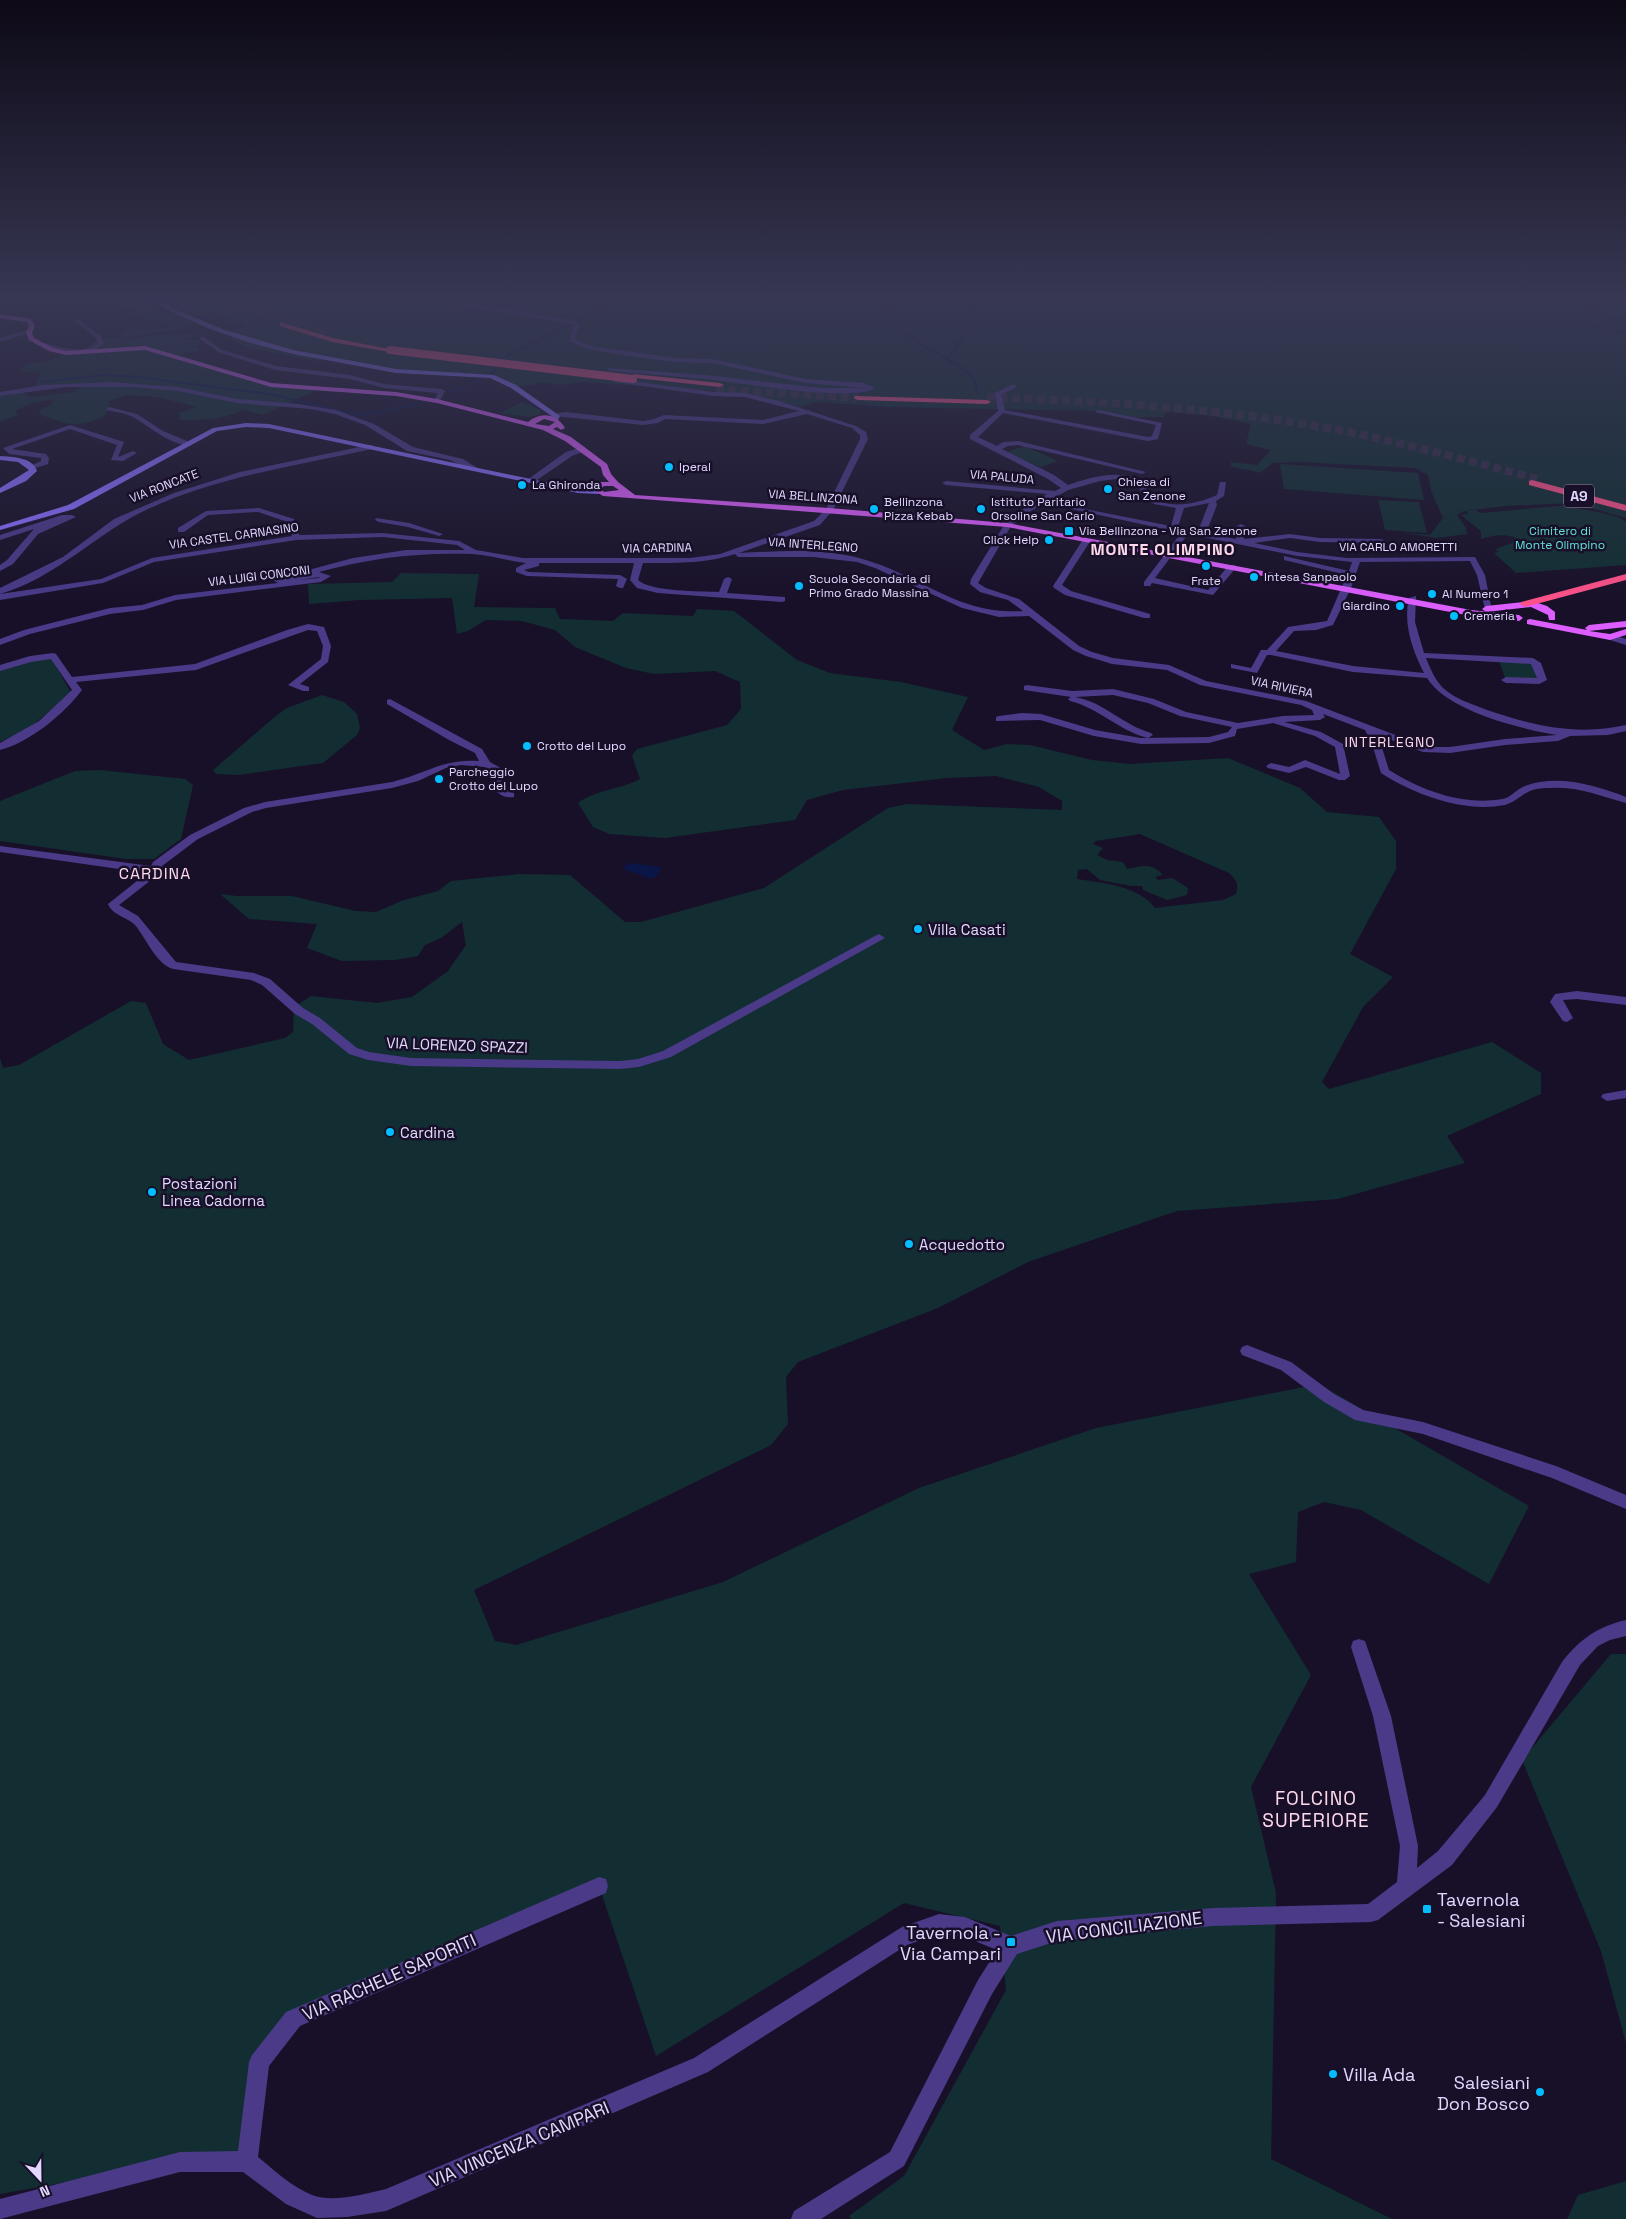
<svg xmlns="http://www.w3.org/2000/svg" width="1626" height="2219" font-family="'Space Grotesk',sans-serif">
<rect width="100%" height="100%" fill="#181028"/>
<!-- green -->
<g fill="#122e32" fill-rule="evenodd">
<path d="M64 295H1626V518L1573 503 1505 506 1464 511 1457 515 1466 528 1467 534 1437 538 1399 532 1430 535 1443 518 1431 491 1428 475 1415 468 1299 462 1273 463 1260 473C1250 469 1240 470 1231 466V462L1257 465 1271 450 1246 444 1251 424 1213 416 1167 412 1164 417H1134L1097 411 890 407 815 402 801 407 755 396 715 391 581 382 561 385 540 382 533 385 514 387 509 382 495 375 415 372 331 358 316 361 249 348 230 339 238 336 229 331 245 327 238 321H228L214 311C187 318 186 316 164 299L152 301C157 308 163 308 169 314H177L194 324 176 330 122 338 133 339 155 335 189 334 193 336 186 340H199L200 345 194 347 199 348 198 352 190 353 184 352 181 355 250 378 276 384 321 388 263 415 243 410C226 419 199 421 180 420L179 413 197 407 158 397 128 395 109 401C109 411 107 416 98 419 73 429 65 423 41 415L39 411 52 404 53 399 27 405 15 411 18 415 0 422V394L24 393 32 397 72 392 86 386 82 384 35 386 41 373 20 371C28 361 34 364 45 362 51 361 56 358 61 356L60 354 88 348 99 339 115 338 122 334 127 329 171 327 158 320H140L150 316 147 314 132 313 138 307 125 306 124 303C114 301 103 297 93 297 78 298 68 308 54 304L57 298Z"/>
<polygon points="522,402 541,410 541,414 529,417 500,413"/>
<polygon points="1025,446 1058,461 1040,467 1007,452"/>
<polygon points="1280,464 1418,473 1424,500 1284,489"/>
<polygon points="1378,500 1419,502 1427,533 1385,530"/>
<path d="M1569 505C1579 512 1611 510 1626 522V565L1516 573 1494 553 1499 552 1495 549 1512 543 1515 537C1503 534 1493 535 1481 539V531L1461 515 1469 514 1466 511 1476 510 1481 513Z"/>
<path d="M401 573 479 574 474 607 555 608 560 619 613 621 623 613 693 616 697 609 734 611 797 660 830 673 901 682 968 697 952 730 984 750 1007 744 1030 745 1092 760 1131 764 1228 758 1300 788 1327 812 1379 817 1396 841V869L1350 954 1393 977 1363 1007 1322 1082 1329 1089 1492 1042 1541 1073V1094L1447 1136 1465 1163 1338 1199 1177 1211 1028 1262 938 1308 798 1362 786 1377 788 1424 771 1445 474 1590 495 1641 516 1645 723 1582 919 1488 1096 1428 1319 1384 1529 1506 1489 1584 1361 1510 1324 1502 1298 1512 1296 1562 1249 1574 1311 1675 1251 1787 1276 1893 1271 2159 1392 2219H851L849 2216 904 2176 1006 1990 1000 1926 904 1903 656 2056 599 1886 293 2019 259 2062 247 2161 180 2162 0 2194V1058L3 1068 19 1065 131 1001 146 1003 163 1044 189 1060 285 1038 293 1032 294 1007 311 996 377 1003 412 997 448 971 466 945 462 922 441 938 425 945 418 956 395 960 342 961 307 948 317 924 249 919 220 894 237 896H292L355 911 376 912 404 900 438 891 451 881 519 874 570 875 625 922H641L764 888 888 808 907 804 1062 810V801L1039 787 996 776 947 778 843 790 807 800 795 820 665 838 609 834 593 827 578 803C596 789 620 790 640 779L632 756 637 749 727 725 741 709 740 682 715 671 654 674 626 668 575 647 555 630 522 621 486 620 468 631 457 634 452 598 360 600 309 604 308 584 392 582ZM1140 834 1229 873C1236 880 1239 883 1236 894L1223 900 1155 908C1139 886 1103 883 1077 879L1078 870 1087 869 1100 880 1131 886H1142L1143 890 1167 900 1187 895 1188 888 1172 878 1158 880 1155 877 1163 875C1152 862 1142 866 1127 869L1123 862 1107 860 1097 855 1103 848 1093 844 1096 841Z"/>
<polygon points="35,658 52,659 71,693 28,729 0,742 0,670"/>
<polygon points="1499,661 1530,662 1533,664 1538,678 1505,678"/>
<polygon points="322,695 344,702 357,714 360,728 357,735 323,763 239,775 216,774 213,770 277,715 287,708"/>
<polygon points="100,770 185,779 193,785 181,839 154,859 126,859 0,841 0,801 75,771"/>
<polygon points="1611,1654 1626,1654 1626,2043 1601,1951 1522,1760"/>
<polygon points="1626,2181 1626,2219 1567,2219 1578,2195"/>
</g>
<!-- water -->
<polygon fill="#0a1647" points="628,863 661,867 660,872 652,879 623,869"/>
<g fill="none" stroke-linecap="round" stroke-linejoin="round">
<!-- stream -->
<g stroke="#0a1647" stroke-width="2">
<path d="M879 295C890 306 893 322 905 333 922 348 964 363 975 382 976 384 976 390 977 393"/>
<polyline points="1570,295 1591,310 1626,321"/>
<polyline points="1577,322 1626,334"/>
<polyline points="507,356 592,314 617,295"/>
<polyline points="949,363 949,357 966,333 970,312 980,295"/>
<polyline points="489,375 502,367"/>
<polyline points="42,382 104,375 137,377 270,394 357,415 376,413 419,403"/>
<polyline points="449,393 485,377"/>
</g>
<!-- highway-tunnel -->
<g stroke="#362e48" stroke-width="8" stroke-dasharray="8 4.5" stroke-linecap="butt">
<polyline points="225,295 245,311"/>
<path d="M239 295C265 317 298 324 331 332"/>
<polyline points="716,389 858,398"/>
<path d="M987 397C1093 401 1199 407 1304 424 1383 437 1460 458 1537 479"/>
</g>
<!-- street -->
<g fill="#4a3a88" fill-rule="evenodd">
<path d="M426 295 575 321 580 324 575 339 591 346 675 358 712 359 806 379 864 383 875 388C853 403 737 382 705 379 674 376 642 374 610 371L607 369 608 368 704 375 822 388H865L806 383 712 363 675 362 622 355 588 349 569 341 574 325 571 324 443 303Z"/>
<path d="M77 318 101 336 104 343C89 359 51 353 34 343L37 341C56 345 80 357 98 343L96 338 75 321Z"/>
<polygon points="31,329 33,332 0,342 0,338"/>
<polygon points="200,337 204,337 222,350 276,366 350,375 384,384 442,389 445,391 439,402 437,403 434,401 438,393 384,388 350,379 275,370 218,352 200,339"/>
<path d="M616 379 714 392 745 393 779 401 856 426 866 432 868 439 833 510 820 525 739 553C782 551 830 547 872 562 927 580 960 615 1023 611L1008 600 980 592 970 584 971 579 1006 522 1030 504 1047 494 946 485 942 483 946 481 1055 491 1061 488 1048 479 970 439V435L998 411 995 393 1012 385H1016V387L1001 395 1005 410 1148 437 1152 436 1156 425 1095 412 1098 410 1162 423 1158 439 1148 441 1003 413 978 437 997 446 1003 442 1018 441 1146 472 1142 474 1018 445 1008 446 1002 449 1054 475 1068 485C1089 478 1117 469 1139 480 1147 484 1147 493 1153 498 1170 510 1200 503 1217 495L1220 482H1226L1224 496 1216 501 1217 505 1206 533 1236 539 1239 528 1237 526 1241 524 1247 527 1244 539 1290 534 1320 538 1381 539 1385 541 1381 543 1320 542 1290 538 1254 543 1297 552 1347 558 1475 557 1485 575 1492 611 1485 609 1477 575 1470 561 1360 562 1351 588 1333 625 1316 630 1294 631 1276 651 1353 666 1424 673C1412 649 1403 624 1409 598L1416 596 1415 622 1424 653 1533 658 1541 663 1547 680 1539 684 1506 683 1501 680 1506 677 1537 678 1531 664 1426 658C1430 668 1435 680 1443 688 1455 699 1472 704 1487 710 1534 726 1577 736 1626 725V731L1608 735 1570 736 1558 741 1505 745 1450 753 1423 752 1378 735 1389 770C1420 790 1463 806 1502 799 1511 798 1516 789 1525 786 1557 774 1595 785 1626 797V803C1600 796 1578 786 1551 788 1544 788 1535 788 1528 792 1520 796 1515 802 1505 805 1464 813 1415 795 1381 773L1372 744 1365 730 1323 714 1325 717 1320 720 1284 722 1321 732 1343 744 1350 776 1345 780H1339L1306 767 1289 773 1268 768 1266 766 1271 763 1289 767 1305 760 1340 774 1335 747 1315 736 1273 723 1237 729 1235 736 1209 743 1141 744 1094 736 1040 720 996 721V717L999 716 1022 713 1041 714 1095 730 1141 738 1209 737 1228 732 1232 727 1180 716 1148 703 1113 695 1075 697C1104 702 1123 725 1151 733L1153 735 1148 738C1119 731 1099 708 1070 701L1068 699 1071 697 1024 690V686L1027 685 1072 691 1113 689 1154 699 1186 712 1238 723 1283 716 1314 715 1312 710 1301 705 1200 685 1167 670 1112 664 1086 656 1073 650 1029 616 999 617 962 608 875 568 857 562 813 557H738L735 554C705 564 673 563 643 563L638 580C651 592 700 591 719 592L724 579 728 577 732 579 727 593 785 597V601L782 602 658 593 637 588 630 580 634 563H539V566L524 570 529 572 620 575 627 579 623 588H620L616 586 618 579 527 576 516 572V568L526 563C508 561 490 555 472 554 418 552 370 558 319 572L331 576 321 582 176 600 143 610 110 614 30 634 0 645V639L24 630 110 608 142 605 175 595 278 583 271 579 277 574 301 572 353 558 406 550H465L457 545 383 537 296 540 154 562 103 583 0 600V594L101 579 152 558 292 536 288 522 258 512 208 515 184 532H178V528L206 511 259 508 294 519 299 535 383 533 459 541 476 550 523 558H690L720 554 814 521 826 509 860 439V435L852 428 807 414 763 424 665 419 658 423 643 425 554 416 551 414 566 412 643 421 654 419 664 415 763 420 799 411 745 397 714 396 614 382V380ZM1116 479 1129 481 1137 485 1145 498 1154 504 1176 508 1171 526 1075 507 1071 509 1169 530 1173 533H1181L1144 582V586H1150L1152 583 1213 595 1235 569V565H1229L1208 590 1155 578 1188 534 1297 556 1352 562 1349 571 1284 556V560L1347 575 1327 621 1288 627 1267 650H1261L1251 668 1231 664V668L1257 673 1267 655H1271L1353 672 1427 678C1447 711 1521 729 1557 735L1505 739 1450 747H1427L1306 701 1206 681 1169 665 1113 658 1092 652 1079 646 1019 599 986 588 978 583 1011 526 1022 516 1068 490 1100 481ZM1209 503 1198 531 1178 527 1184 508ZM320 577 319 578 298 580Z"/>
<polygon points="111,382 178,387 237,399 299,404 336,410 374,424 413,447 463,459 479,469 472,471 450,460 407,451 365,425 335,414 311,409 237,403 178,391 133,387 66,387 0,396 0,392 44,385"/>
<path d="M109 407 137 414 163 431 192 443C178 452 145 423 133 417 126 413 115 412 107 410L106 409Z"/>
<polygon points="70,425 124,442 118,457 133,451 137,453 123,461 111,460 117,445 70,429 12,449 46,454 49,458 48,464 32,469 28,467 41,461 41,458 9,454 3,448"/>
<path d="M369 445H372V449C296 466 219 476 148 509 96 533 58 577 0 594V588L63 557 114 519 174 493 240 472Z"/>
<polygon points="582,447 585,447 585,451 572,456 534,482 527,480 566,452"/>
<polygon points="62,515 72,515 76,517 38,534 13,564 0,571 0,565 7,560 34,529 0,540 0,535"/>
<polygon points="376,518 409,523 443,534 439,536 408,527 379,522 375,520"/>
<polygon points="1084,538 1091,540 1062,585 1071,591 1150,614 1150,618 1144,618 1065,595 1054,588 1053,586"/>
<path d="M308 624 324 627 331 646 328 662 300 684 309 687V691H303L288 685 321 659 323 646 317 631 308 630 196 670 76 682 82 690C63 715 30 742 0 750V743L39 721 72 690 51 659 31 662 0 671V665L30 656 53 653 56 654 72 677 195 664 287 630Z"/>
<polygon points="1610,634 1626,639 1626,645 1607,639 1606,637"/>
<path d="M390 699 482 749 490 762 506 771 500 784 506 790 514 793V797C503 799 496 792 490 784L496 772 484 767 461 765 446 768 418 781 392 788 266 808 252 812 198 839 162 866 155 877 119 905 138 916 176 962 254 973 270 979 303 1008 320 1018 357 1048 369 1052 411 1058 620 1061 638 1059 663 1051 875 936 879 934 885 938 671 1057 639 1067 620 1069 411 1066 368 1060 349 1054 312 1024 295 1014 262 985 251 980 173 969C156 964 146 938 135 925 127 917 112 915 108 904L147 873 0 852V846L151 866 153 862 190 835 244 808 265 802 392 782C425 774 444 758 479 761L475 753 449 740 387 704V700Z"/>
<polygon points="1577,991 1626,997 1626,1005 1577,999 1563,1000 1573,1018 1567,1022 1563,1021 1550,1002 1555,994"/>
<polygon points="1626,1090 1626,1098 1607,1101 1601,1097 1603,1094"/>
<polygon points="1247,1345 1291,1362 1334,1394 1363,1410 1423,1422 1556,1466 1626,1495 1626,1509 1552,1478 1423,1434 1355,1420 1324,1402 1281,1370 1242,1355 1240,1351 1242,1347"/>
<path d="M1626 1620V1636L1610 1640 1598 1646 1580 1665 1497 1807 1452 1865 1378 1920 1371 1922 1213 1926 1057 1941 1017 1954 992 1994 904 2166 821 2219H791L794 2211 890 2152 978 1980 997 1950 965 1937 939 1934 907 1945 708 2072 386 2211 347 2217 317 2218 286 2204 243 2172H180L0 2219V2199L180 2152 238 2151 249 2062 252 2055 286 2012 599 1877 606 1879 608 1886 606 1893 300 2026 269 2066 258 2157C274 2170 292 2187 312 2195 333 2203 364 2194 386 2189L694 2058 902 1927 939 1914 965 1917 1011 1936 1057 1921 1213 1908 1368 1904 1397 1882 1400 1846 1373 1716 1351 1647 1353 1641 1359 1639 1365 1641 1391 1716 1418 1846 1417 1868 1438 1851 1485 1795 1562 1662C1580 1639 1597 1627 1626 1620Z"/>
</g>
<!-- secondary -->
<g fill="#896eff" fill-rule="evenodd">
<polygon points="144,295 154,295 174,309 225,330 293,350 396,369 494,375 516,385 560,416 558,420 554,420 553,417 511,388 490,378 396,373 293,354 251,343 210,329 170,311"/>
<polygon points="246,423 269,424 578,489 598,490 602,492 598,494 578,493 269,428 246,427 217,431 74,509 0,530 0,526 68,505 213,428"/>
<path d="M0 456C12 457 33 457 37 471L26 481 0 493V488L29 470 18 462 0 460Z"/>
</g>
<!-- primary -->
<g fill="#dd5eff" fill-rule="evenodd">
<path d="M0 314 31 319 35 326 32 333 34 338 53 348 66 351 145 346 271 383 396 392 437 399 528 422C541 411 557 414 565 428L561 430 557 427 553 429 571 437 607 464 611 474 618 482 635 495 829 508 1007 523 1471 610 1519 615 1523 618 1519 621 1471 616 1007 527 603 496 592 489 599 482H609L603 475 601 467 565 441 543 430 437 403 396 396 271 387 145 350 66 355 49 351 29 340 26 333 29 326 27 322 0 318ZM544 419 555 422 549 426 535 424ZM604 486H613L619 490 604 492 601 489Z"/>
<polygon points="1532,601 1547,606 1555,612 1555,620 1549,620 1548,615 1531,607 1486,612 1482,609 1486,606"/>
<polygon points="1530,619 1587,630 1585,628 1589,625 1626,621 1626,627 1589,631 1610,634 1626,629 1626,635 1610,640 1527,624 1527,620"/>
</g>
<!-- highway -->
<g fill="#ff5289" fill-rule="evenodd">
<polygon points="280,322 333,338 394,350 390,352 332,342 280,326"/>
<polygon points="633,374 720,383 724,385 720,387 636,378 633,378"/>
<polygon points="855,396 987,400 991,402 987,404 858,400 854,398"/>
<polygon points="1532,480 1626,505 1626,511 1529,485 1529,481"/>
<polygon points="1626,574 1626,580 1525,607 1520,604 1521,602"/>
</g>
<!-- highway-bridge -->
<polyline stroke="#ff5289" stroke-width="8" points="390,350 633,379"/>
</g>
<!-- sky -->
<linearGradient id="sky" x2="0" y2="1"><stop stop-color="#0d0916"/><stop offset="0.49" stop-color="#373753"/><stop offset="1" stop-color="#373753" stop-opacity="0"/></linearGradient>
<rect width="1626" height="606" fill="url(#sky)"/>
<!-- markers -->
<g fill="#03bdff" stroke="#181028" stroke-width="2">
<circle cx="669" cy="467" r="5"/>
<circle cx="522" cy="485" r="5"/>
<circle cx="1108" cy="489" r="5"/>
<circle cx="874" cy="509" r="5"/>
<circle cx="981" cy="509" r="5"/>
<rect x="1064" y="526" width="10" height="10" rx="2.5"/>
<circle cx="1049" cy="540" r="5"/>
<circle cx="1206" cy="566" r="5"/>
<circle cx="1254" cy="577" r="5"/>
<circle cx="799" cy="586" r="5"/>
<circle cx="1432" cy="594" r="5"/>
<circle cx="1400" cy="606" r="5"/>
<circle cx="1454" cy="616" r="5"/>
<circle cx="527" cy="746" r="5"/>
<circle cx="439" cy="779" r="5"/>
<circle cx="918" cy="929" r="5"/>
<circle cx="390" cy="1132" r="5"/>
<circle cx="152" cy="1192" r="5"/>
<circle cx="909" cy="1244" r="5"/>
<rect x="1422" y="1904" width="10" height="10" rx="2.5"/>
<rect x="1006" y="1937" width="10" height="10" rx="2.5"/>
<circle cx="1333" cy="2074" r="5"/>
<circle cx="1540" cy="2092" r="5"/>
</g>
<g text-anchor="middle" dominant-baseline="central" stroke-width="5" stroke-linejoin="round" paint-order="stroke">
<!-- far-poi labels -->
<g font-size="12" fill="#e2d7ff" stroke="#181028" text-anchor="start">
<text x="679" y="467">Iperal</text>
<text x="1118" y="482">Chiesa di<tspan x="1118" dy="14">San Zenone</tspan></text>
<text x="532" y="485">La Ghironda</text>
<text x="884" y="502">Bellinzona<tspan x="884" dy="14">Pizza Kebab</tspan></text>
<text x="991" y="502">Istituto Paritario<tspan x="991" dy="14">Orsoline San Carlo</tspan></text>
<text x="1079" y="531">Via Bellinzona - Via San Zenone</text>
<text x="1039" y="540" text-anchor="end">Click Help</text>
<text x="1264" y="577">Intesa Sanpaolo</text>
<text x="809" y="579">Scuola Secondaria di<tspan x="809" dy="14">Primo Grado Massina</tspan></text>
<text x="1206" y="581" text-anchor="middle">Frate</text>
<text x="1442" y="594">Al Numero 1</text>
<text x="1390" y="606" text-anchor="end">Giardino</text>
<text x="1464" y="616">Cremeria</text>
<text x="537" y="746">Crotto del Lupo</text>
<text x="449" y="772">Parcheggio<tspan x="449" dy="14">Crotto del Lupo</tspan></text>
</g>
<!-- far-street labels -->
<g font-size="12" fill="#e2d7ff" stroke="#181028">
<text transform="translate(1002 477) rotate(5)">VIA PALUDA</text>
<text transform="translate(164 486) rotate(-21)">VIA RONCATE</text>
<text transform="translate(813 497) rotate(4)">VIA BELLINZONA</text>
<text transform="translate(234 536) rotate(-8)">VIA CASTEL CARNASINO</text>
<text transform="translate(813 545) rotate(4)">VIA INTERLEGNO</text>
<text x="1398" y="547">VIA CARLO AMORETTI</text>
<text transform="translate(657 548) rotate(-1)">VIA CARDINA</text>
<text transform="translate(259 576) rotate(-7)">VIA LUIGI CONCONI</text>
<text transform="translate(1282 687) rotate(12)">VIA RIVIERA</text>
</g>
<!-- far-park labels -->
<g font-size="12" fill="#60e2d7" stroke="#181028">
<text x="1560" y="531">Cimitero di<tspan x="1560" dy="14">Monte Olimpino</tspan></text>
</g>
<!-- shield labels -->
<rect fill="#181028" stroke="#a59bbe" stroke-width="1" x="1564" y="484.5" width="30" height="23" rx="4"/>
<g font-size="14" font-weight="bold" fill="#e2d7ff">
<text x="1579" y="496">A9</text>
</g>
<!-- far-neighbourhood labels -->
<g font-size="14" letter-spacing="1" fill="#ffd9eb" stroke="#181028">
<text x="1390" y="742">INTERLEGNO</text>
</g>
<!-- poi labels -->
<g font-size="15" fill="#e2d7ff" stroke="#181028" text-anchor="start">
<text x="928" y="929">Villa Casati</text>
<text x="400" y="1132">Cardina</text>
<text x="162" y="1183">Postazioni<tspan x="162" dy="17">Linea Cadorna</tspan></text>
<text x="919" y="1244">Acquedotto</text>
</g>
<!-- street labels -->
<g font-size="15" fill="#e2d7ff" stroke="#181028">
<text transform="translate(457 1045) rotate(2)">VIA LORENZO SPAZZI</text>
</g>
<!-- far-district labels -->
<g font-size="16" font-weight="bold" letter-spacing="1" fill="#ffd9eb" stroke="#181028">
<text x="1163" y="549">MONTE OLIMPINO</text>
</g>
<!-- neighbourhood labels -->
<g font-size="16" letter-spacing="1" fill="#ffd9eb" stroke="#181028">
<text x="155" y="873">CARDINA</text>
</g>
<!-- near-poi labels -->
<g font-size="18" fill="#e2d7ff" stroke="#181028" text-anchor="start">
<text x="1437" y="1899">Tavernola<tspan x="1437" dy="21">- Salesiani</tspan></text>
<text x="1001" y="1932" text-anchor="end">Tavernola -<tspan x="1001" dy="21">Via Campari</tspan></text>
<text x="1343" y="2074">Villa Ada</text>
<text x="1530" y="2082" text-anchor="end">Salesiani<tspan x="1530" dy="21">Don Bosco</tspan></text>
</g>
<!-- near-street labels -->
<g font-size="18" fill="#e2d7ff" stroke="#181028">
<text transform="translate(1124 1927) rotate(-7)">VIA CONCILIAZIONE</text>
<text transform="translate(389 1977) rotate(-24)">VIA RACHELE SAPORITI</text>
<text transform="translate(519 2144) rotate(-23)">VIA VINCENZA CAMPARI</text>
</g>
<!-- near-neighbourhood labels -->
<g font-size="19" letter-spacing="1" fill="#ffd9eb" stroke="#181028">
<text x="1316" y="1798">FOLCINO<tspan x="1316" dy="22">SUPERIORE</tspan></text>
</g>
</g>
<!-- north arrow -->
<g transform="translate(40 2179) rotate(158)" stroke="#181028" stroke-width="4" paint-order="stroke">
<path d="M0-4L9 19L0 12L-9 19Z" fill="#e2d7ff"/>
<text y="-8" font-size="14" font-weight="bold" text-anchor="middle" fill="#e2d7ff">N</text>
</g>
</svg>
